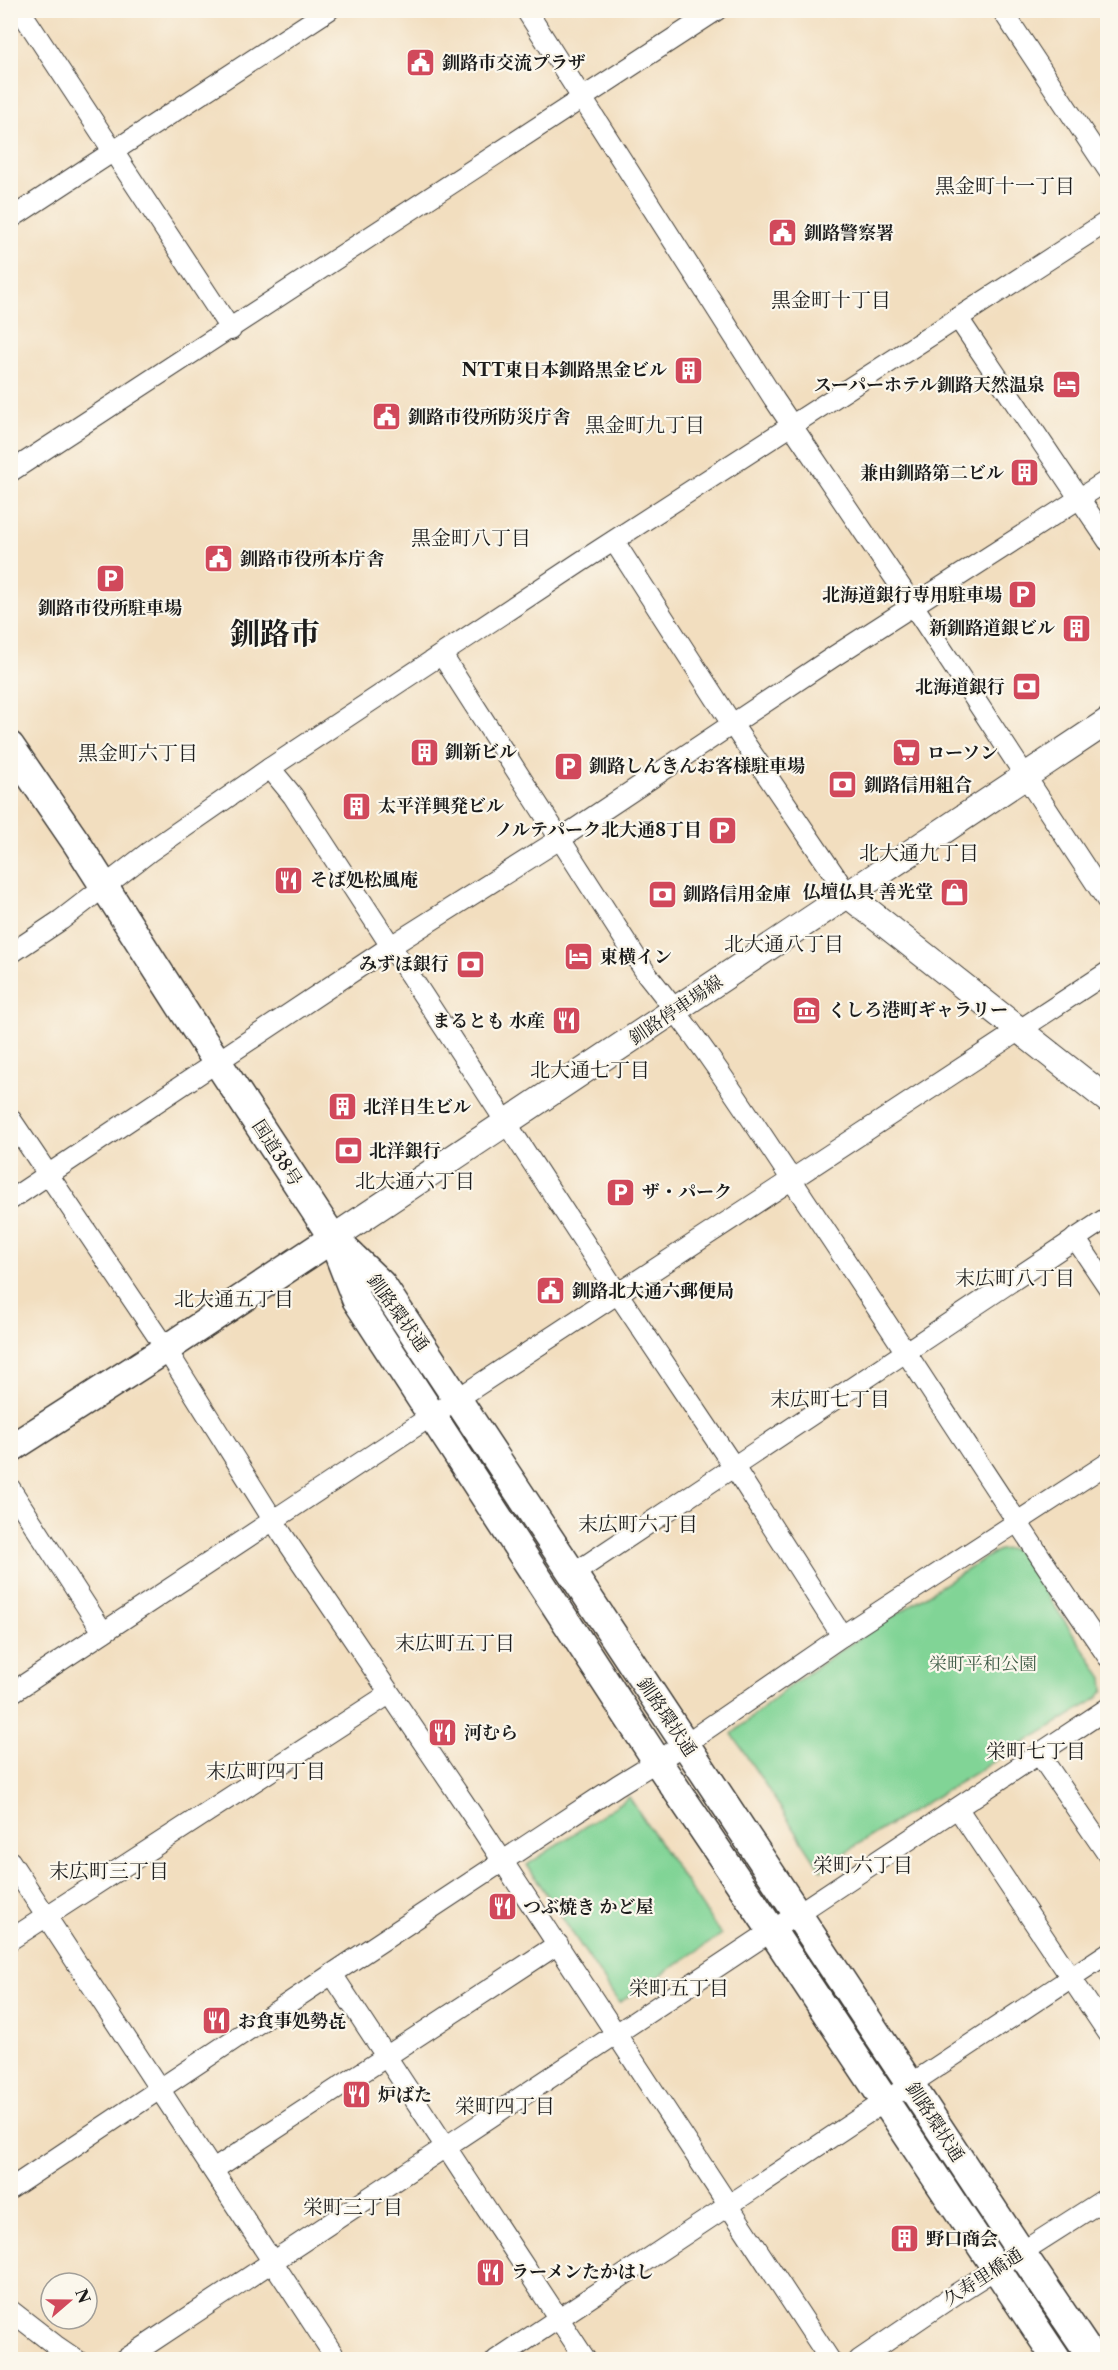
<svg xmlns="http://www.w3.org/2000/svg" width="1118" height="2370" font-family="'Libre Caslon Text','Noto Serif JP',serif">
<rect width="100%" height="100%" fill="#fbf7ec"/>
<filter id="ink" filterUnits="userSpaceOnUse"><feTurbulence type="fractalNoise" baseFrequency=".0167" numOctaves="2"/><feDisplacementMap in="SourceGraphic" scale="12" xChannelSelector="R" yChannelSelector="G"/><feConvolveMatrix kernelMatrix="1 2 1 2 8 2 1 2 1" color-interpolation-filters="sRGB"/></filter>
<filter id="wash" filterUnits="userSpaceOnUse"><feTurbulence type="fractalNoise" baseFrequency=".008" numOctaves="4" result="noise"/><feDisplacementMap in="SourceGraphic" scale="24" xChannelSelector="R" yChannelSelector="G"/><feGaussianBlur stdDeviation="1.35" result="paint"/><feColorMatrix in="noise" values="0 0 0 0 0 0 0 0 0 0 0 0 0 0 0 0 0 1.4 0 .05"/><feComposite in="paint" operator="in"/></filter>
<g filter="url(#wash)">
<rect width="100%" height="100%" fill="#f2debf"/>
<!-- green -->
<g fill="#81d496" stroke="#4e7859" stroke-width="1.5">
<polygon points="1010,1549 1017,1550 1103,1678 1104,1690 1097,1699 853,1847 821,1870 732,1734 787,1688 842,1649 985,1558 999,1550"/>
<polygon points="629,1797 721,1935 619,2003 527,1865"/>
</g>
</g>
<g filter="url(#ink)">
<g fill="none" stroke-linecap="round" stroke-linejoin="round">
<defs>
<g id="minor">
<polyline points="20,10 231,330"/>
<polyline points="526,10 774,399 913,605 1108,902"/>
<polyline points="1002,10 1108,170"/>
<polyline points="10,219 329,10"/>
<polyline points="958,318 1108,541"/>
<polyline points="10,472 717,10"/>
<polyline points="614,541 732,724 848,895"/>
<path d="M442 655 646 973C704 1045 754 1123 805 1200 907 1351 1004 1506 1108 1657"/>
<polyline points="270,768 293,796 618,1294 734,1467 842,1636"/>
<polyline points="10,954 61,920 149,852 270,768 579,563 1108,221"/>
<polyline points="10,1118 166,1349 282,1534 477,1822 830,2360"/>
<polyline points="10,1200 391,946 560,839 833,657 1108,480"/>
<polyline points="1075,1238 1108,1287"/>
<polyline points="10,1488 103,1632"/>
<polyline points="573,1574 1108,1217"/>
<path d="M10 1694C375 1452 742 1212 1108 972"/>
<polyline points="1039,1754 1108,1855"/>
<polyline points="958,1809 1108,2033"/>
<polyline points="10,1861 337,2360"/>
<polyline points="10,1940 389,1694"/>
<polyline points="332,1974 586,2360"/>
<polyline points="213,2170 558,1944"/>
<polyline points="10,2189 332,1974 618,1785 685,1744 842,1636 1108,1463"/>
<polyline points="10,2310 55,2345 77,2360"/>
<polyline points="124,2360 1108,1708"/>
<polyline points="496,2360 1108,1953"/>
<polyline points="859,2360 956,2294 1108,2197"/>
</g>
<g id="major">
<polyline points="848,895 1108,1100"/>
<polyline points="333,1238 1108,721"/>
</g>
<g id="highway">
<polyline points="10,746 76,842 187,1016 333,1238 381,1284 1021,2252 1094,2360"/>
<polyline points="335,1245 356,1299 657,1761 772,1931 1057,2360"/>
<polyline points="10,1449 166,1349 333,1238"/>
</g>
</defs>
<!-- minor casing -->
<use href="#minor" stroke="#3c3934" stroke-width="22"/>
<!-- major casing -->
<use href="#major" stroke="#3c3934" stroke-width="28"/>
<!-- highway casing -->
<use href="#highway" stroke="#3c3934" stroke-width="31"/>
<!-- minor -->
<use href="#minor" stroke="#fff" stroke-width="20"/>
<!-- major -->
<use href="#major" stroke="#fff" stroke-width="26"/>
<!-- highway -->
<use href="#highway" stroke="#fff" stroke-width="28"/>
</g>
</g>
<!-- icons -->
<defs>
<symbol id="civic-square" viewBox="-11 -11 22 22"><rect x="-9" y="-9" width="18" height="18" rx="4" fill="#d1495b" stroke="#fbf7ec"/><path d="M-.6-6.5H3V-4.5H.6V-3L4-1V1h2V6H-6V1h2V-1L-.6-3ZM-1.2 2.5V6h2.4V2.5Z" fill="#fff"/></symbol>
<symbol id="building-square" viewBox="-11 -11 22 22"><rect x="-9" y="-9" width="18" height="18" rx="4" fill="#d1495b" stroke="#fbf7ec"/><path d="M-4-6H4V6H1V3H-1V6H-4ZM-2.5-4.3h1.7v1.8h-1.7ZM.8-4.3h1.7v1.8H.8ZM-2.5-1h1.7V.8h-1.7ZM.8-1h1.7V.8H.8Z" fill="#fff"/></symbol>
<symbol id="hotel-square" viewBox="-11 -11 22 22"><rect x="-9" y="-9" width="18" height="18" rx="4" fill="#d1495b" stroke="#fbf7ec"/><path d="M-6-4.5h1.5V1H6V5H4.5V3h-9V5H-6ZM-4 0a1.8 1.8 0 1 1 3.6 0ZM.5 0V-2.5h3Q6-2.5 6 0Z" fill="#fff"/></symbol>
<symbol id="parking-square" viewBox="-11 -11 22 22"><rect x="-9" y="-9" width="18" height="18" rx="4" fill="#d1495b" stroke="#fbf7ec"/><path d="M-3.5-5.5H1a3.5 3.5 0 0 1 0 7H-1V5.5H-3.5ZM-1-3.4V-.6H.8a1.4 1.4 0 0 0 0-2.8Z" fill="#fff"/></symbol>
<symbol id="bank-square" viewBox="-11 -11 22 22"><rect x="-9" y="-9" width="18" height="18" rx="4" fill="#d1495b" stroke="#fbf7ec"/><path d="M-6-4H6V4H-6ZM0-2.3a2.3 2.3 0 1 0 0 4.6a2.3 2.3 0 1 0 0-4.6Z" fill="#fff"/></symbol>
<symbol id="supermarket-square" viewBox="-11 -11 22 22"><rect x="-9" y="-9" width="18" height="18" rx="4" fill="#d1495b" stroke="#fbf7ec"/><path d="M-6-5.5h2.5l.6 2H6L4.5 2H-2.5L-4.4-4H-6ZM-1.5 3.2a1.3 1.3 0 1 0 .1 0ZM3 3.2a1.3 1.3 0 1 0 .1 0Z" fill="#fff"/></symbol>
<symbol id="restaurant-square" viewBox="-11 -11 22 22"><rect x="-9" y="-9" width="18" height="18" rx="4" fill="#d1495b" stroke="#fbf7ec"/><path d="M-5-6h1v4h1v-4h1v4h1v-4h1v5L-1.5 .5V6h-2V.5L-5-1ZM5-6V6H3V1.5H1.5Q1.5-4 5-6Z" fill="#fff"/></symbol>
<symbol id="shop-square" viewBox="-11 -11 22 22"><rect x="-9" y="-9" width="18" height="18" rx="4" fill="#d1495b" stroke="#fbf7ec"/><path d="M-5-2.5h2.3a2.7 3.5 0 0 1 5.4 0H5L5.5 6h-11ZM-1.5-2.5h3a1.5 2.3 0 0 0-3 0Z" fill="#fff"/></symbol>
<symbol id="museum-square" viewBox="-11 -11 22 22"><rect x="-9" y="-9" width="18" height="18" rx="4" fill="#d1495b" stroke="#fbf7ec"/><path d="M0-6L6-3V-2H-6V-3ZM-5-1h2V3h-2ZM-1-1h2V3h-2ZM3-1h2V3H3ZM-6 4H6V6H-6Z" fill="#fff"/></symbol>
</defs>
<g fill-rule="evenodd">
<use href="#civic-square" x="404" y="46" width="33" height="33"/>
<use href="#civic-square" x="766" y="216" width="33" height="33"/>
<use href="#building-square" x="672" y="354" width="33" height="33"/>
<use href="#hotel-square" x="1050" y="368" width="33" height="33"/>
<use href="#civic-square" x="370" y="400" width="33" height="33"/>
<use href="#building-square" x="1008" y="456" width="33" height="33"/>
<use href="#civic-square" x="202" y="542" width="33" height="33"/>
<use href="#parking-square" x="94" y="562" width="33" height="33"/>
<use href="#parking-square" x="1006" y="578" width="33" height="33"/>
<use href="#building-square" x="1060" y="612" width="33" height="33"/>
<use href="#bank-square" x="1010" y="670" width="33" height="33"/>
<use href="#building-square" x="408" y="736" width="33" height="33"/>
<use href="#supermarket-square" x="890" y="736" width="33" height="33"/>
<use href="#parking-square" x="552" y="750" width="33" height="33"/>
<use href="#bank-square" x="826" y="768" width="33" height="33"/>
<use href="#building-square" x="340" y="790" width="33" height="33"/>
<use href="#parking-square" x="706" y="814" width="33" height="33"/>
<use href="#restaurant-square" x="272" y="864" width="33" height="33"/>
<use href="#shop-square" x="938" y="876" width="33" height="33"/>
<use href="#bank-square" x="646" y="878" width="33" height="33"/>
<use href="#hotel-square" x="562" y="940" width="33" height="33"/>
<use href="#bank-square" x="454" y="948" width="33" height="33"/>
<use href="#museum-square" x="790" y="994" width="33" height="33"/>
<use href="#restaurant-square" x="550" y="1004" width="33" height="33"/>
<use href="#building-square" x="326" y="1090" width="33" height="33"/>
<use href="#bank-square" x="332" y="1134" width="33" height="33"/>
<use href="#parking-square" x="604" y="1176" width="33" height="33"/>
<use href="#civic-square" x="534" y="1274" width="33" height="33"/>
<use href="#restaurant-square" x="426" y="1716" width="33" height="33"/>
<use href="#restaurant-square" x="486" y="1890" width="33" height="33"/>
<use href="#restaurant-square" x="200" y="2004" width="33" height="33"/>
<use href="#restaurant-square" x="340" y="2078" width="33" height="33"/>
<use href="#building-square" x="888" y="2222" width="33" height="33"/>
<use href="#restaurant-square" x="474" y="2256" width="33" height="33"/>
</g>
<g text-anchor="middle" dominant-baseline="central" stroke-width="4.5" stroke-linejoin="round" paint-order="stroke">
<!-- poi labels -->
<g font-size="18" font-weight="bold" fill="#1c1c1c" stroke="#fbf7ec" text-anchor="start">
<text x="442" y="63">釧路市交流プラザ</text>
<text x="804" y="233">釧路警察署</text>
<text x="667" y="370" text-anchor="end">NTT東日本釧路黒金ビル</text>
<text x="1045" y="385" text-anchor="end">スーパーホテル釧路天然温泉</text>
<text x="408" y="417">釧路市役所防災庁舎</text>
<text x="1004" y="473" text-anchor="end">兼由釧路第二ビル</text>
<text x="240" y="559">釧路市役所本庁舎</text>
<text x="1002" y="595" text-anchor="end">北海道銀行専用駐車場</text>
<text x="110" y="608" text-anchor="middle">釧路市役所駐車場</text>
<text x="1055" y="628" text-anchor="end">新釧路道銀ビル</text>
<text x="1005" y="687" text-anchor="end">北海道銀行</text>
<text x="445" y="752">釧新ビル</text>
<text x="927" y="753">ローソン</text>
<text x="589" y="766">釧路しんきんお客様駐車場</text>
<text x="864" y="785">釧路信用組合</text>
<text x="378" y="806">太平洋興発ビル</text>
<text x="702" y="830" text-anchor="end">ノルテパーク北大通8丁目</text>
<text x="310" y="880">そば処松風庵</text>
<text x="933" y="892" text-anchor="end">仏壇仏具 善光堂</text>
<text x="683" y="894">釧路信用金庫</text>
<text x="600" y="957">東横イン</text>
<text x="449" y="964" text-anchor="end">みずほ銀行</text>
<text x="828" y="1010">くしろ港町ギャラリー</text>
<text x="545" y="1021" text-anchor="end">まるとも 水産</text>
<text x="363" y="1107">北洋日生ビル</text>
<text x="369" y="1151">北洋銀行</text>
<text x="642" y="1192">ザ・パーク</text>
<text x="572" y="1291">釧路北大通六郵便局</text>
<text x="464" y="1733">河むら</text>
<text x="523" y="1907">つぶ焼き かど屋</text>
<text x="238" y="2021">お食事処勢㐂</text>
<text x="378" y="2095">炉ばた</text>
<text x="926" y="2239">野口商会</text>
<text x="511" y="2272">ラーメンたかはし</text>
</g>
<!-- street labels -->
<g font-size="18" fill="#1c1c1c" stroke="#fbf7ec">
<text transform="translate(676 1010) rotate(-34)">釧路停車場線</text>
<text transform="translate(277 1153) rotate(57)">国道38号</text>
<text transform="translate(398 1313) rotate(54)">釧路環状通</text>
<text transform="translate(667 1717) rotate(56)">釧路環状通</text>
<text transform="translate(935 2122) rotate(57)">釧路環状通</text>
<text transform="translate(983 2277) rotate(-33)">久寿里橋通</text>
</g>
<!-- park labels -->
<g font-size="18" fill="#3f5c47" stroke="#fbf7ec">
<text x="983" y="1664">栄町平和公園</text>
</g>
<!-- neighbourhood labels -->
<g font-size="20" fill="#1c1c1c" stroke="#fbf7ec">
<text x="1005" y="186">黒金町十一丁目</text>
<text x="831" y="300">黒金町十丁目</text>
<text x="645" y="425">黒金町九丁目</text>
<text x="471" y="538">黒金町八丁目</text>
<text x="138" y="753">黒金町六丁目</text>
<text x="919" y="853">北大通九丁目</text>
<text x="784" y="944">北大通八丁目</text>
<text x="590" y="1070">北大通七丁目</text>
<text x="415" y="1181">北大通六丁目</text>
<text x="1015" y="1278">末広町八丁目</text>
<text x="234" y="1299">北大通五丁目</text>
<text x="830" y="1399">末広町七丁目</text>
<text x="638" y="1524">末広町六丁目</text>
<text x="455" y="1643">末広町五丁目</text>
<text x="1036" y="1751">栄町七丁目</text>
<text x="266" y="1771">末広町四丁目</text>
<text x="863" y="1865">栄町六丁目</text>
<text x="109" y="1871">末広町三丁目</text>
<text x="679" y="1988">栄町五丁目</text>
<text x="505" y="2106">栄町四丁目</text>
<text x="353" y="2207">栄町三丁目</text>
</g>
<!-- town labels -->
<g font-size="30" font-weight="bold" fill="#1c1c1c" stroke="#fbf7ec">
<text x="275" y="633">釧路市</text>
</g>
</g>
<!-- margin -->
<rect width="1118" height="2370" fill="none" stroke="#fbf7ec" stroke-width="36"/>
<!-- north arrow -->
<g transform="translate(69 2301) rotate(70)"><circle r="28" fill="#fbf7ec" stroke="#a29f99" stroke-width="1.5"/>
<path d="M0-4.5L10 22L0 15L-10 22Z" fill="#d1495b"/>
<text y="-9" font-size="16" font-weight="bold" text-anchor="middle" fill="#1c1c1c">N</text>
</g>
</svg>
